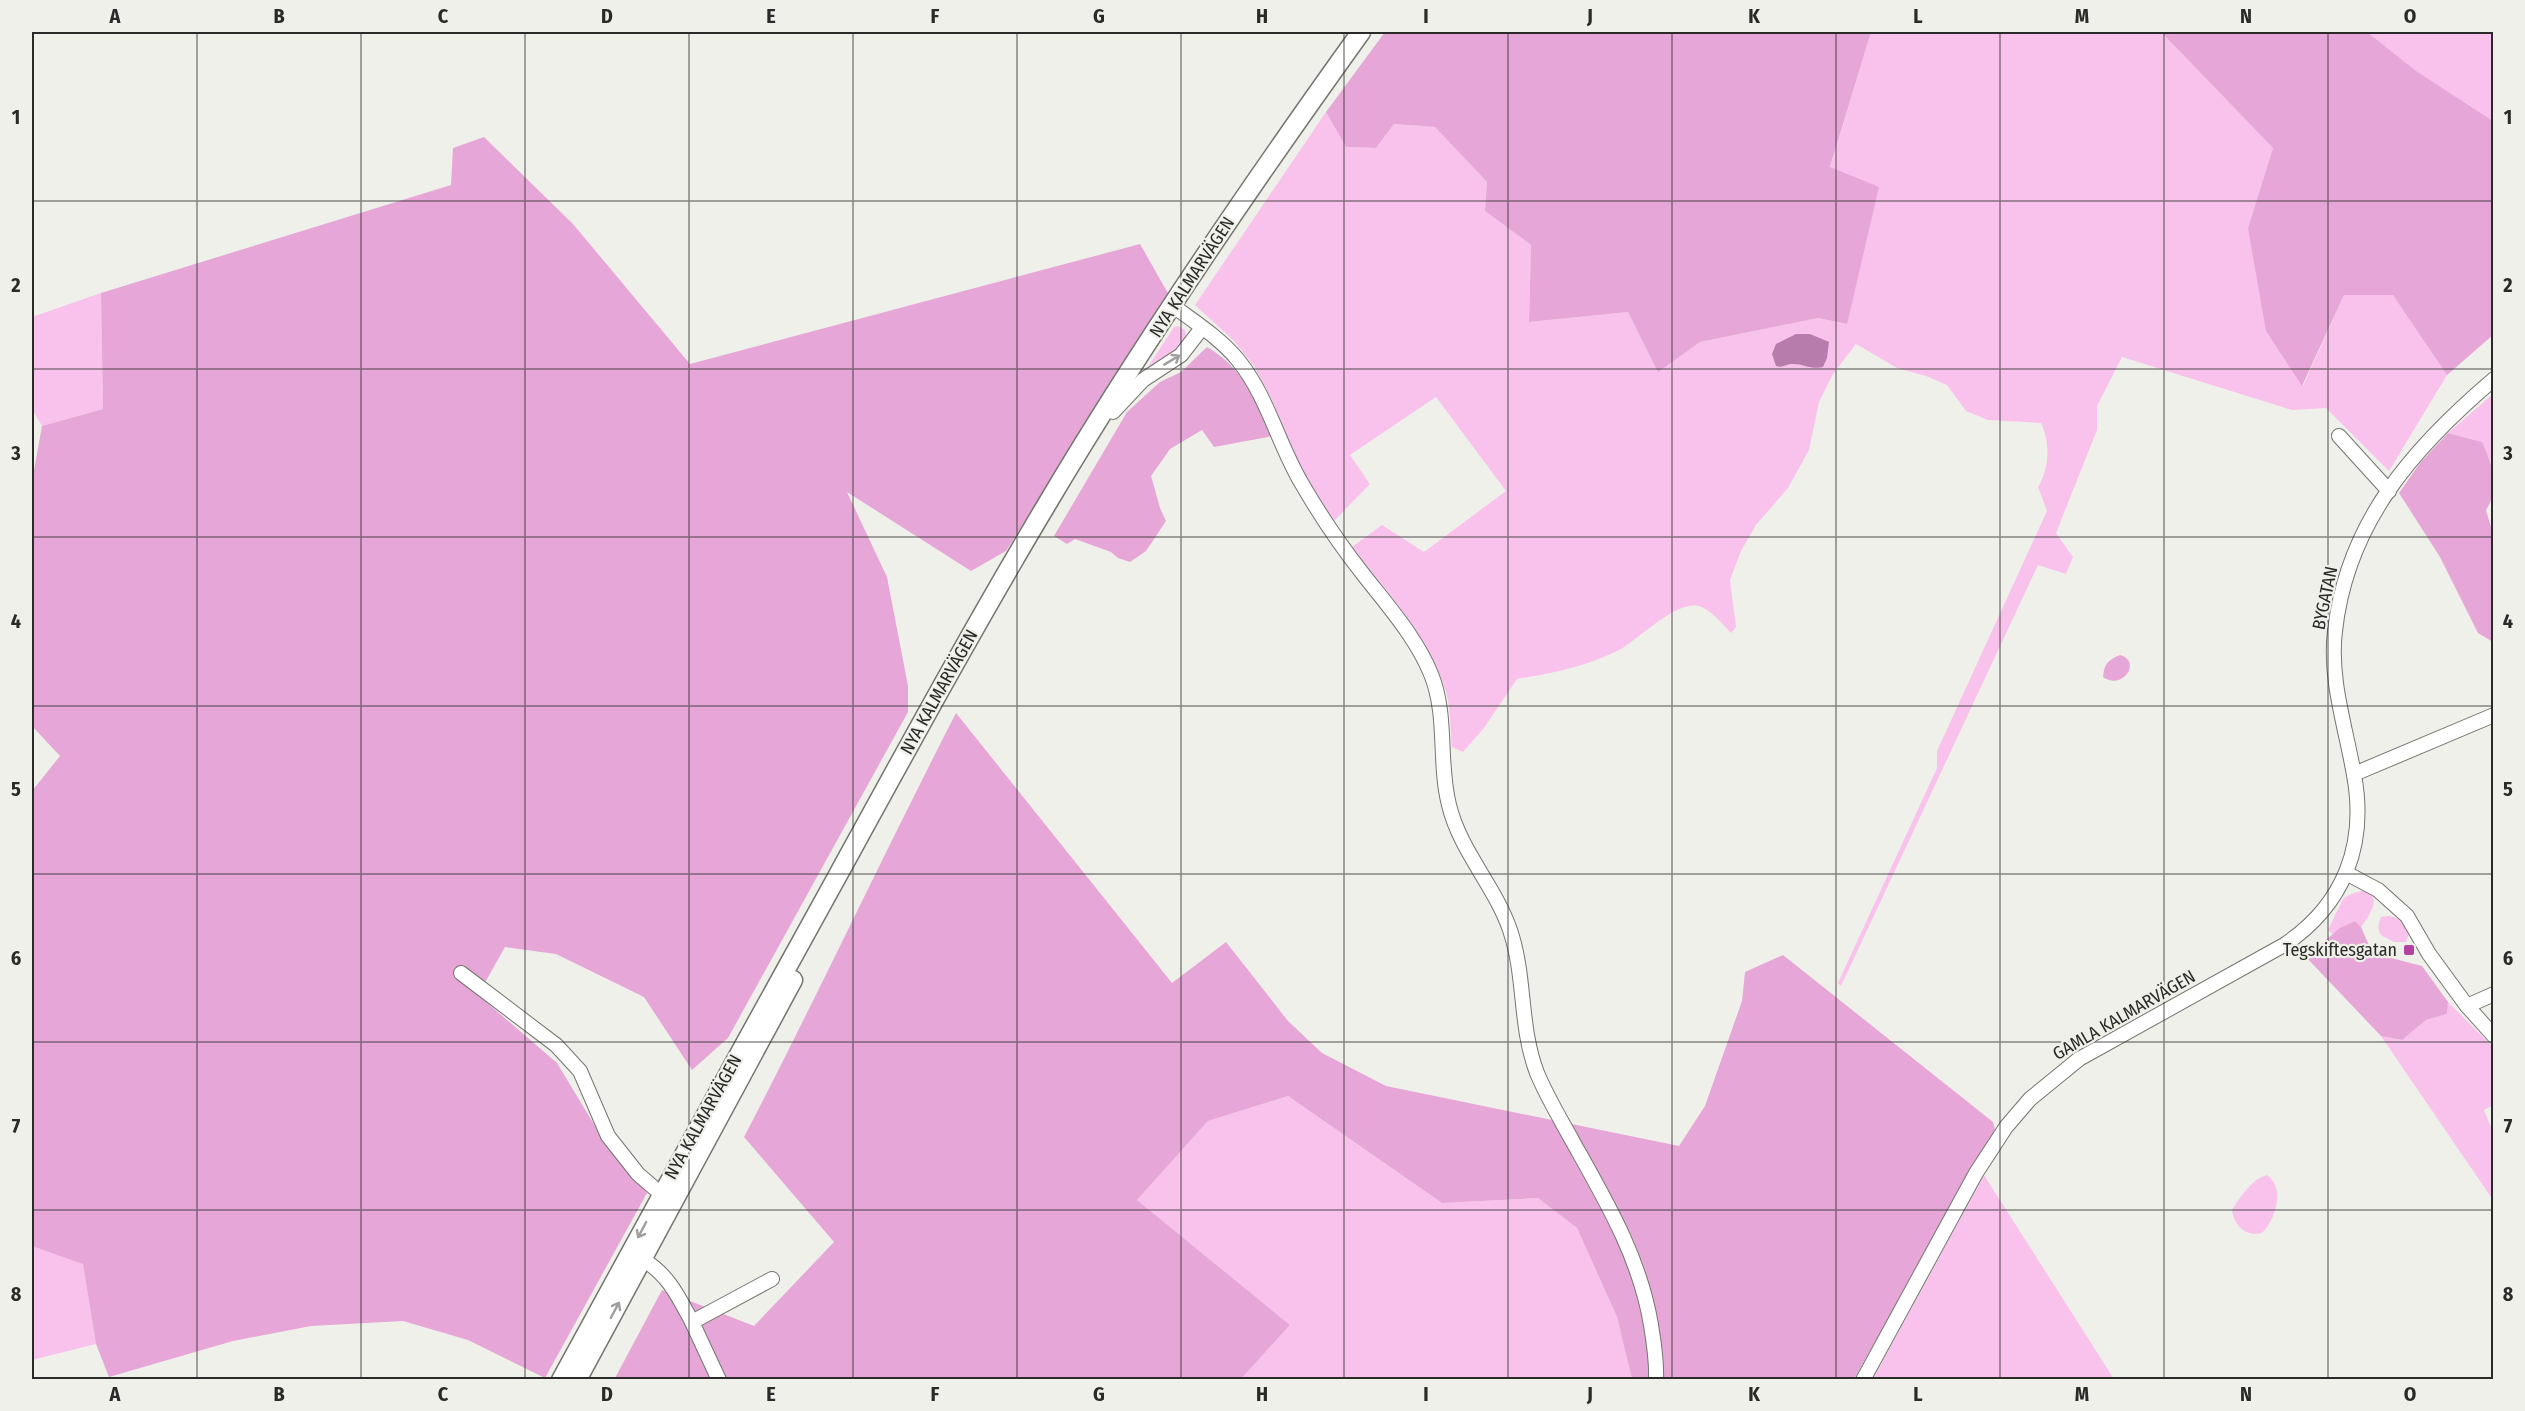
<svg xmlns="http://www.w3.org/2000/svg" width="2525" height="1411" font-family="'Fira Sans Condensed',sans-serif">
<rect width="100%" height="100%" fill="#f0f0ea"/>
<!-- green -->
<g fill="#f8c2ec">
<path d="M1871 32H2161L2273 148 2248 228 2303 386 2344 295 2393 294 2447 375 2389 471 2326 408 2292 410 2122 357 2097 406V430L2056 533 2073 557 2066 574 2038 565 1841 986 1838 983 1937 768V751L2047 511 2038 487C2050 468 2050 442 2041 423L1988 420 1966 411 1947 385 1926 376 1897 368 1856 344 1833 374 1819 402 1809 450 1788 488 1756 525 1741 551 1730 580 1736 627 1731 633C1722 624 1712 610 1699 606 1676 600 1639 639 1619 650 1585 667 1554 673 1517 679L1484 728 1463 752 1452 747C1450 729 1451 709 1446 692 1429 637 1386 591 1352 547L1382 525 1424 552 1506 491 1436 397 1350 455 1370 484 1334 521 1303 475 1272 400 1254 366 1234 341 1195 305 1326 112 1346 147 1376 148 1394 124 1435 127 1487 182 1485 211 1531 245 1529 322 1628 312 1658 371 1700 342 1818 318 1847 324 1830 168Z"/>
<polygon points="2367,32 2493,32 2493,121 2415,71"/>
<polygon points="101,293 103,409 42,426 32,409 32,317"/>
<polygon points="1178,326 1185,330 1186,335 1180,350 1144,373 1174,327"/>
<polygon points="2493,394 2493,468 2482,442 2448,433"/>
<path d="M2364 890C2383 896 2370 915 2361 927L2355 921 2333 934 2328 930 2343 899 2349 895Z"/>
<path d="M2390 916C2400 918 2404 924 2409 933L2406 942H2394L2381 935C2377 929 2378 924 2381 917Z"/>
<polygon points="2448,1002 2493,1047 2493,1105 2484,1110 2493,1132 2493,1200 2381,1036 2402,1040 2426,1020 2447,1014"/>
<polygon points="1288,1096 1442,1203 1538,1198 1577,1228 1617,1317 1632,1379 1241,1379 1290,1325 1137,1200 1208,1121"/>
<polygon points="1984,1175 2114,1379 1873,1379"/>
<path d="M2267 1175C2286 1188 2275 1220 2262 1233 2245 1237 2234 1225 2232 1210 2240 1197 2252 1179 2267 1175Z"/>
<polygon points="32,1246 83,1263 96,1344 32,1360"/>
</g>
<!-- forest -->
<g fill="#e6a6d8">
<polygon points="1385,32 1871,32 1830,167 1879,187 1847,324 1818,318 1700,342 1658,372 1628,312 1529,322 1531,245 1485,211 1487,182 1435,127 1394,124 1376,148 1346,147 1326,112"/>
<polygon points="2161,32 2367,32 2416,71 2493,121 2493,335 2447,375 2393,295 2344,295 2302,386 2266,331 2248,228 2273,148"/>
<polygon points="484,137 573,224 690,364 1140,244 1169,295 1006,551 971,571 847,492 887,577 908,686 908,712 728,1038 692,1070 644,997 556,954 505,947 478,995 557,1063 598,1131 647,1193 545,1378 468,1340 403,1321 311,1326 233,1341 109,1377 96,1344 83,1264 32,1246 32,791 60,756 32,726 32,481 42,426 103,409 101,293 451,185 453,148"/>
<path d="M1207 347C1242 367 1256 400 1273 436L1214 447 1202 430 1170 449 1151 476 1160 508 1166 521 1146 551 1130 562 1118 558 1111 552 1075 539 1067 544 1054 536 1127 412 1160 382 1181 372Z"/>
<path d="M2448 433 2482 442C2492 464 2501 488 2486 510L2493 534V642L2478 633 2440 557 2399 493 2420 463Z"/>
<path d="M2120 655C2142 661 2123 691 2103 677 2104 664 2108 660 2120 655Z"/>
<path d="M956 713 1172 983 1226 942 1288 1021 1322 1053 1386 1086 1679 1146 1705 1106 1742 1001 1745 972 1783 955 1993 1122 1995 1130 1854 1379H1632L1617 1317 1577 1228 1538 1198 1442 1203 1288 1096 1208 1121 1137 1200 1290 1325 1241 1379 614 1380 662 1290 754 1326 834 1242 744 1137C817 997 884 853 956 713Z"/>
<polygon points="2355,921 2361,927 2371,950 2387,957 2422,966 2448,1002 2447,1014 2426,1020 2402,1040 2381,1036 2306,957 2340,928"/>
</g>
<!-- water -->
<path fill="#b87cac" d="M1796 334H1810L1829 342 1827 358 1823 367C1811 370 1803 363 1791 364 1784 365 1783 368 1776 366L1772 354 1776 344Z"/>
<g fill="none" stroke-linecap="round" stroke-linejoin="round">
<defs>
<g id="minor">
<path d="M1173 306C1195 322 1221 339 1238 360 1268 397 1278 444 1302 484 1320 515 1340 545 1363 574 1387 605 1416 637 1431 674 1448 716 1438 762 1449 805 1460 851 1495 886 1510 930 1526 977 1519 1026 1537 1073 1547 1097 1561 1120 1573 1142 1606 1201 1640 1258 1651 1325 1654 1344 1657 1361 1656 1380"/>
<polyline points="1113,412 1143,380 1181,355 1202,328"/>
<polyline points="2339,436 2389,491"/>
<polyline points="2354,774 2494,715"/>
<polyline points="2346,873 2378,890 2407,916 2429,954 2467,1006 2494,1036"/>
<polyline points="461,973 556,1045 580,1071 608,1136 638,1174 661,1194"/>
<polyline points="2467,1006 2494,994"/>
<path d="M642 1259C668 1274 678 1296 692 1322"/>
<polyline points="719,1380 692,1322 772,1279"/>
<path d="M1863 1380 1976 1173 2006 1127 2030 1099 2079 1059 2284 945C2344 905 2367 845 2354 775 2346 728 2329 679 2335 631 2347 522 2414 447 2494 379"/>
</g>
<g id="major">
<path d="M561 1380C653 1211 745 1043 838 875 906 751 974 626 1047 504 1143 342 1251 185 1361 32"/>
<polyline points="577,1380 793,980"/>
</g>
</defs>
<!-- minor casing -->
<use href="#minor" stroke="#74756f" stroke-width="16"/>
<!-- major casing -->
<use href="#major" stroke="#74756f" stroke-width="21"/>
<!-- minor -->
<use href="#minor" stroke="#fff" stroke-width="14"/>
<!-- major -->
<use href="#major" stroke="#fff" stroke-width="18"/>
</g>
<!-- one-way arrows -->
<defs><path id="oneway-shaft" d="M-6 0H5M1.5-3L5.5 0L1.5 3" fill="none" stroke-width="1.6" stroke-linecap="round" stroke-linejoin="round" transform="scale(1.5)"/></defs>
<g stroke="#9fa09e">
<use href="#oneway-shaft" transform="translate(1172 360) rotate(-31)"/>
<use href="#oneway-shaft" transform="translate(642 1230) rotate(118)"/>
<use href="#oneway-shaft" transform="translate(615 1310) rotate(-62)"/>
</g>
<!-- grid -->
<path fill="none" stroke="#2a2b28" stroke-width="1.5" stroke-opacity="0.55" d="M197 32V1380M361 32V1380M525 32V1380M689 32V1380M853 32V1380M1017 32V1380M1181 32V1380M1344 32V1380M1508 32V1380M1672 32V1380M1836 32V1380M2000 32V1380M2164 32V1380M2328 32V1380M32 201H2494M32 369H2494M32 537H2494M32 706H2494M32 874H2494M32 1042H2494M32 1210H2494"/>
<!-- markers -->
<rect fill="#b243a1" stroke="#f0f0ea" stroke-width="2" x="2403" y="944" width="12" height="12" rx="3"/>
<g text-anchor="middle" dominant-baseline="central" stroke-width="4.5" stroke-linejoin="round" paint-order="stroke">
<!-- street labels -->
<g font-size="18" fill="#2a2b28" stroke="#f0f0ea">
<text transform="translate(1192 277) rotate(-57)">NYA KALMARVÄGEN</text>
<text transform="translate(2325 598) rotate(-78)">BYGATAN</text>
<text transform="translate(939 692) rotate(-61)">NYA KALMARVÄGEN</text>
<text transform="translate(2124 1015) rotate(-30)">GAMLA KALMARVÄGEN</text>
<text transform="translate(703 1117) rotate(-61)">NYA KALMARVÄGEN</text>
</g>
<!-- poi labels -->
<g font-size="18" fill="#2a2b28" stroke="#f0f0ea" text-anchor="end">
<text x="2397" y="950">Tegskiftesgatan</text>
</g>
</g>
<!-- border -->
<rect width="2525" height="1411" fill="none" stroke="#f0f0ea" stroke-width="66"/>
<rect x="33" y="33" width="2459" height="1345" fill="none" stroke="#2a2b28" stroke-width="2"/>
<g font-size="20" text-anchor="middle" font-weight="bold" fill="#2a2b28">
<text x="115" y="23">A</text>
<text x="279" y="23">B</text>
<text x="443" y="23">C</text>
<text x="607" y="23">D</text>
<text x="771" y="23">E</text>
<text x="935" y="23">F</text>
<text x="1099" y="23">G</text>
<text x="1262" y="23">H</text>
<text x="1426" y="23">I</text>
<text x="1590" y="23">J</text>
<text x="1754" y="23">K</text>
<text x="1918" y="23">L</text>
<text x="2082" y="23">M</text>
<text x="2246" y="23">N</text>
<text x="2410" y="23">O</text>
<text x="16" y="124">1</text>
<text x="2508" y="124">1</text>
<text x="16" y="292">2</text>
<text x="2508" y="292">2</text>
<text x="16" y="460">3</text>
<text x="2508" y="460">3</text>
<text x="16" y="628">4</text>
<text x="2508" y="628">4</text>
<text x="16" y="796">5</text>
<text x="2508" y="796">5</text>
<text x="16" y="965">6</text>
<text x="2508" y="965">6</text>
<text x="16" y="1133">7</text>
<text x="2508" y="1133">7</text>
<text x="16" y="1301">8</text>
<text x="2508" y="1301">8</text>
<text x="115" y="1401">A</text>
<text x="279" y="1401">B</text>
<text x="443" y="1401">C</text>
<text x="607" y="1401">D</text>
<text x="771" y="1401">E</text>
<text x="935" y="1401">F</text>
<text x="1099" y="1401">G</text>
<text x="1262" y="1401">H</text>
<text x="1426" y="1401">I</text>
<text x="1590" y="1401">J</text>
<text x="1754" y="1401">K</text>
<text x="1918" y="1401">L</text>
<text x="2082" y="1401">M</text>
<text x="2246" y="1401">N</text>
<text x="2410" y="1401">O</text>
</g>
</svg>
